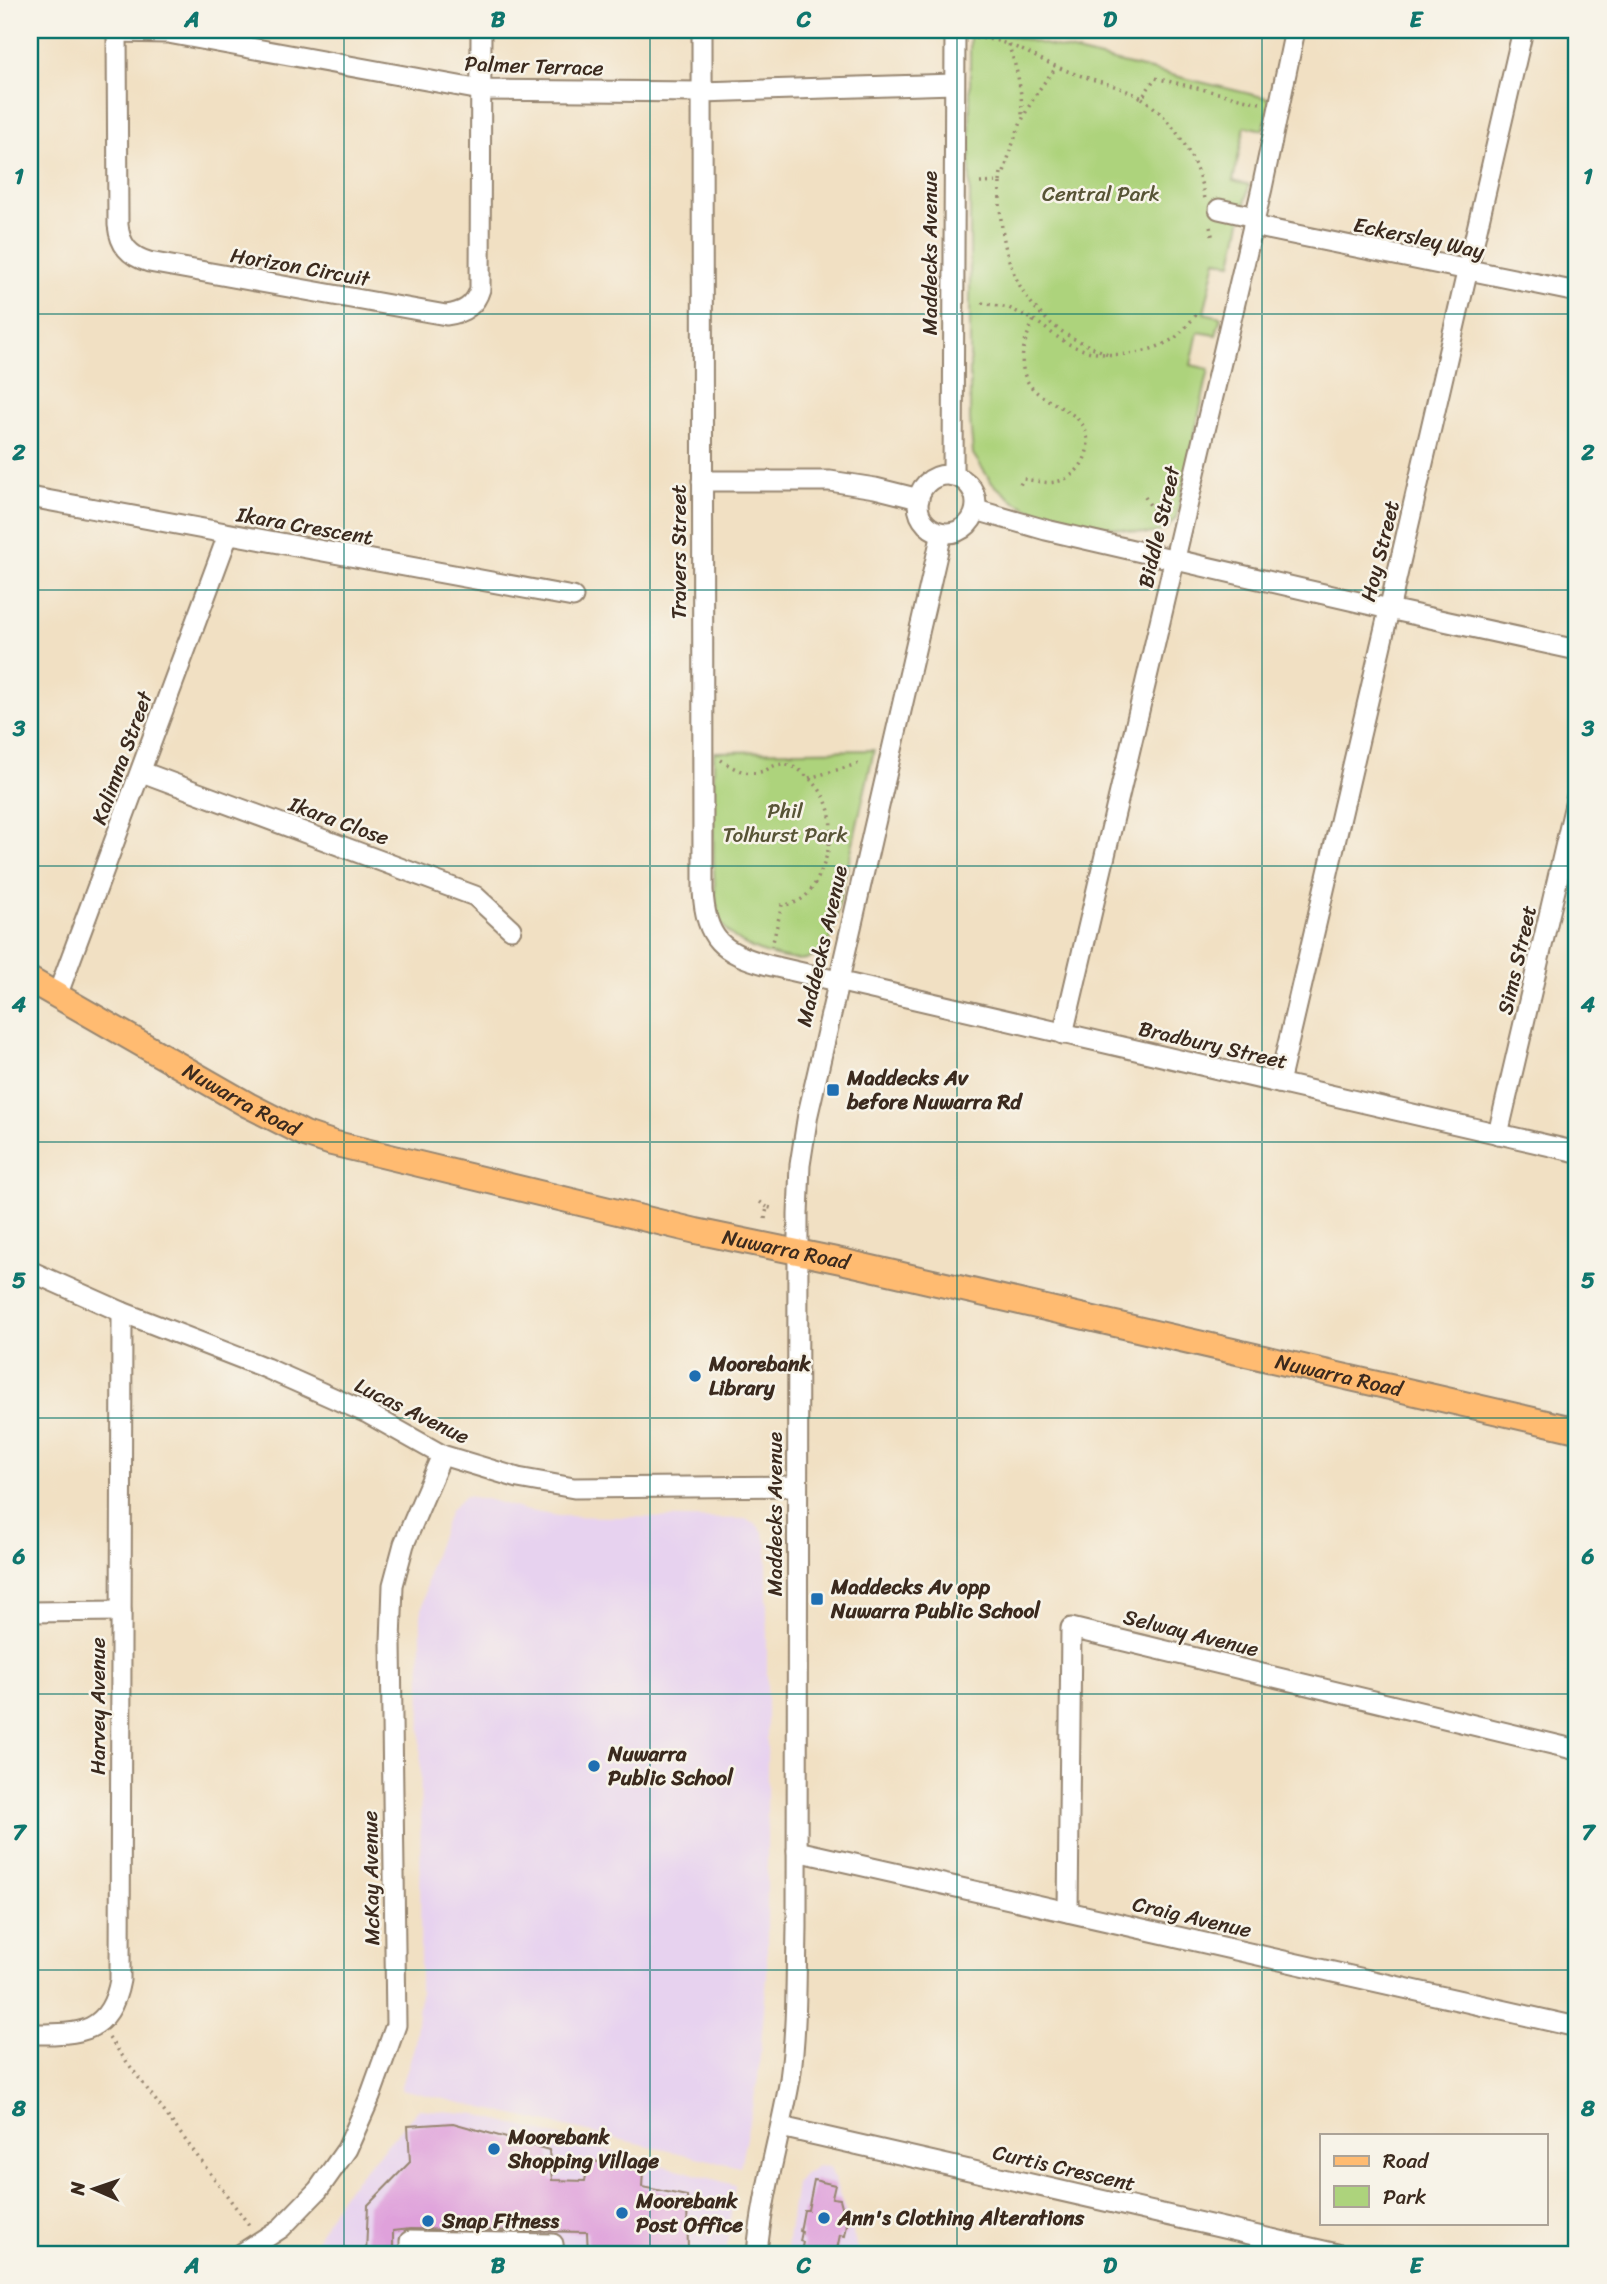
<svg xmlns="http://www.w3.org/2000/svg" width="1607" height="2284" font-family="Sriracha,sans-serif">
<rect width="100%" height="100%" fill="#f7f3e8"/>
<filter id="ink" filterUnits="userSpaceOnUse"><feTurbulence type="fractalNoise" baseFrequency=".0143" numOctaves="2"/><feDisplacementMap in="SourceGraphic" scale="14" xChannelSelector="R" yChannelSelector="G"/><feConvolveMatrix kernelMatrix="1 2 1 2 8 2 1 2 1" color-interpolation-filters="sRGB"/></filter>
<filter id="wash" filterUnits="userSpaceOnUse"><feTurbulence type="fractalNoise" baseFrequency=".00686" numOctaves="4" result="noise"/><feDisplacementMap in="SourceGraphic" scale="28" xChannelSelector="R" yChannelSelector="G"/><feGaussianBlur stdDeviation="1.57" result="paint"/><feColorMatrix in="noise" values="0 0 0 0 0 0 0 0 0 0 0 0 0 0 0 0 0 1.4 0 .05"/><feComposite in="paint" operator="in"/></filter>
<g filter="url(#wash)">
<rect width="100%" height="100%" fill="#f1e0c3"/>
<!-- built -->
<g fill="#e7d2ef">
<polygon points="465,1496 486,1499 524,1510 558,1516 745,1519 755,1523 763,1532 767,1545 767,1976 758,2078 740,2167 401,2089 415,2044 420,1994 421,1616 429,1569 450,1511"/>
<polygon points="419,2109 476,2114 735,2185 726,2254 308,2254 341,2196"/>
<polygon points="817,2166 830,2167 860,2254 786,2254 796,2184 804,2174"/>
</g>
<!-- green -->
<g fill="#add37c" stroke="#747e4d" stroke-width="2">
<polygon points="970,30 985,30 1271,99 1263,130 1245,126 1233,181 1249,185 1232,263 1216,260 1204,313 1221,317 1216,335 1198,332 1191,365 1209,369 1176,518 1165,530 1148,534 1039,514 1015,502 992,483 973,454 970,420"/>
<path d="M874 750 832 936C824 955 811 962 790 959 765 955 735 945 721 923 710 905 714 781 714 752Z"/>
</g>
<g id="blocks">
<!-- building -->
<g fill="#dfa1db">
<polygon points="453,2123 549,2150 552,2180 585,2181 589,2160 643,2171 642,2187 687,2196 688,2254 588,2254 587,2232 410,2229 393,2231 393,2254 366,2254 368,2205 410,2162 408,2126"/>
<polygon points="814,2180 835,2185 832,2198 840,2199 847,2225 845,2236 840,2235 836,2254 801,2252 803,2242 800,2241 802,2232 800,2231 804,2210 808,2210"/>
</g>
</g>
</g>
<g filter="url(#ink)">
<use href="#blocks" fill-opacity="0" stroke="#968570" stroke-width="2"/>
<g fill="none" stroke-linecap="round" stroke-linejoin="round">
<defs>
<g id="minor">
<path d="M117 30 118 225C120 245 129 256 149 262L446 315C463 313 475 306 480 289L481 30"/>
<path d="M702 30 703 890C705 939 722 953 768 965L1577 1152"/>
<polyline points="117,32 168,33 481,90 702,92 954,84"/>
<polyline points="1219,209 1255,217"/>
<polyline points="1253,226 1577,292"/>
<circle cx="947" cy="504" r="29"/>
<polyline points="953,476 955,30"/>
<polyline points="702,481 830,481 875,488 919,499"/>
<polyline points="30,497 573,597"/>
<polyline points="976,510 1046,530 1389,609 1577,650"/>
<polyline points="142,772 475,896 511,929"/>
<polyline points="57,996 228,535"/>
<polyline points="1063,1034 1262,188 1295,30"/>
<path d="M1279 1083C1360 732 1444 381 1523 30"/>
<polyline points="1498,1134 1577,796"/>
<polyline points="30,1271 122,1312 266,1368 367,1413 442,1455 518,1478 574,1488 797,1486"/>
<polyline points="30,1612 121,1611"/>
<polyline points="797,1851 1577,2027"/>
<polyline points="1068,1912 1071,1628 1577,1750"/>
<path d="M30 2034C77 2034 110 2036 120 1980L122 1312"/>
<polyline points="781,2127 1337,2254"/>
<polyline points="241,2254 281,2228 318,2190 347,2149 370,2097 396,2025 391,1642 393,1585 404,1544 442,1455"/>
<polyline points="410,2254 410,2241 553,2244 554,2254"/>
<path d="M757 2254C762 2195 780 2137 790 2079 797 2029 796 1977 797 1927L798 1214 800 1165 808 1114 942 533"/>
</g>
<g id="major">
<path id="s1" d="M30 980 248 1105 305 1134 332 1143 696 1231 841 1261 1577 1430"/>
</g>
</defs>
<!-- minor casing -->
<use href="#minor" stroke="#968570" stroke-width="23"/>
<!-- major casing -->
<use href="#major" stroke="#968570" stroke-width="28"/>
<!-- path -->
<g stroke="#968570" stroke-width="3.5" stroke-dasharray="2 5" stroke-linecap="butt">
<path d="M975 38C1010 38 1038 61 1070 72 1095 81 1118 85 1142 98L1155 78 1260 103"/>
<path d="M1008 44C1017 68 1022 89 1022 115"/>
<path d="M1142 98C1176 122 1197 159 1205 199"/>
<path d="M1000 182 1001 172 1004 173C1015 132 1028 99 1057 67"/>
<path d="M980 183 1000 182C998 244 1012 302 1069 336 1081 343 1095 348 1108 354"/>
<polyline points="1210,227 1213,239"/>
<path d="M982 303 1009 308 1034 320C1026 337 1018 357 1025 376 1034 401 1067 404 1082 424 1097 446 1081 478 1055 482 1046 484 1033 480 1023 479L1019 487"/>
<path d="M1034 320C1046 328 1058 339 1071 345 1102 360 1144 357 1173 339 1181 334 1189 323 1196 315"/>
<polyline points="1145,497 1160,522"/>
<path d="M721 760C735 770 750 777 766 770 773 766 778 763 786 765 794 766 800 770 805 775 839 800 835 843 818 878 810 894 801 904 782 905L772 946"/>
<polyline points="809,778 861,763"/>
<polyline points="760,1202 767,1207"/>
<polyline points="765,1219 767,1207 774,1209"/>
<polyline points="109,2038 249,2225"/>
</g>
<!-- minor -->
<use href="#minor" stroke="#fff" stroke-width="19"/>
<!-- major -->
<use href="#major" stroke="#ffbb71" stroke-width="24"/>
</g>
</g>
<!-- grid -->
<path fill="none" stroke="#0f766e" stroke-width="2" stroke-opacity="0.55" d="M344 30V2254M650 30V2254M957 30V2254M1262 30V2254M30 314H1577M30 590H1577M30 866H1577M30 1142H1577M30 1418H1577M30 1694H1577M30 1970H1577"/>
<!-- markers -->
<g fill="#1f6fb2" stroke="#f7f3e8" stroke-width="2.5">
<rect x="826" y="1083" width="14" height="14" rx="3.5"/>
<circle cx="695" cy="1376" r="7"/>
<rect x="810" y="1592" width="14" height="14" rx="3.5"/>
<circle cx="594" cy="1766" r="7"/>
<circle cx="494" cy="2149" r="7"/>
<circle cx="622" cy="2213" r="7"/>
<circle cx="824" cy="2218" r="7"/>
<circle cx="428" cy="2221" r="7"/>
</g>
<g text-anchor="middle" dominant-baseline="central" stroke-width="5" stroke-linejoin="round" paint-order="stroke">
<!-- street labels -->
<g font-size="21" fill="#3b2a1e" stroke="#f7f3e8">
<text transform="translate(534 66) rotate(2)">Palmer Terrace</text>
<text transform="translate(1419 238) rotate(12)">Eckersley Way</text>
<text transform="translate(930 253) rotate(-90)">Maddecks Avenue</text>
<text transform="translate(300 267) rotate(10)">Horizon Circuit</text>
<text transform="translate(305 526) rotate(10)">Ikara Crescent</text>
<text transform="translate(1159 527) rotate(-77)">Biddle Street</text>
<text transform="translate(1380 551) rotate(-76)">Hoy Street</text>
<text transform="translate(679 552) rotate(-90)">Travers Street</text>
<text transform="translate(122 758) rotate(-70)">Kalimna Street</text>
<text transform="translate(339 821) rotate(20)">Ikara Close</text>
<text transform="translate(822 946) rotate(-77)">Maddecks Avenue</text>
<text transform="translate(1517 960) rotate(-77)">Sims Street</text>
<text transform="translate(1213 1045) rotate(13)">Bradbury Street</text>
<text stroke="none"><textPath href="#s1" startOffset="243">Nuwarra Road</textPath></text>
<text stroke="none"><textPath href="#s1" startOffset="810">Nuwarra Road</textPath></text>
<text stroke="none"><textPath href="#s1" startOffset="1377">Nuwarra Road</textPath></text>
<text transform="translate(412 1411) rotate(26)">Lucas Avenue</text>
<text transform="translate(775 1514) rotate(-90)">Maddecks Avenue</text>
<text transform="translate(1191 1633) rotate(14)">Selway Avenue</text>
<text transform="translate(98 1706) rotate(-90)">Harvey Avenue</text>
<text transform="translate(371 1878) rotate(-91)">McKay Avenue</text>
<text transform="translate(1192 1917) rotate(13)">Craig Avenue</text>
<text transform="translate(1064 2168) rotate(13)">Curtis Crescent</text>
</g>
<!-- park labels -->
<g font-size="21" fill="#585436" stroke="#f7f3e8">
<text x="1101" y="194">Central Park</text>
<text x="785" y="811">Phil<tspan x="785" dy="24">Tolhurst Park</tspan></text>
</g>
<!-- poi labels -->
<g font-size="21" font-weight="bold" fill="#3b2a1e" stroke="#f7f3e8" text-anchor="start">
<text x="847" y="1078">Maddecks Av<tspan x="847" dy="24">before Nuwarra Rd</tspan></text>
<text x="709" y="1364">Moorebank<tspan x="709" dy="24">Library</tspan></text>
<text x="831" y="1587">Maddecks Av opp<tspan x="831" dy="24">Nuwarra Public School</tspan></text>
<text x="608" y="1754">Nuwarra<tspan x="608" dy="24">Public School</tspan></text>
<text x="508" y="2137">Moorebank<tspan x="508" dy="24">Shopping Village</tspan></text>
<text x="636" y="2201">Moorebank<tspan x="636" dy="24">Post Office</tspan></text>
<text x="838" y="2218">Ann's Clothing Alterations</text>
<text x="442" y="2221">Snap Fitness</text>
</g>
</g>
<!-- margin -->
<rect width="1607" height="2284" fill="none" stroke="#f7f3e8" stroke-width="77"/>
<!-- legend -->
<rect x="1320" y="2134" width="228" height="91" fill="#f7f3e8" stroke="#aca397" stroke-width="2"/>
<rect x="1334" y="2156" width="35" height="10" fill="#ffbb71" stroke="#aca397" stroke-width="2"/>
<text x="1383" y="2168" font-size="21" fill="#3b2a1e">Road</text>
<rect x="1334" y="2186" width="35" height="21" fill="#add37c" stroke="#aca397" stroke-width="2"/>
<text x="1383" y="2204" font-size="21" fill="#3b2a1e">Park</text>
<!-- north arrow -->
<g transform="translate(94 2189) rotate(272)" stroke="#f7f3e8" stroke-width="5" paint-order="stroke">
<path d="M0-5L12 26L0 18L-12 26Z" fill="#3b2a1e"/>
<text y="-10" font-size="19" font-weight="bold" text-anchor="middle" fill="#3b2a1e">N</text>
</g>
<rect x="38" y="38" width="1530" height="2208" fill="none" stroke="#0f766e" stroke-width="2.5"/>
<g font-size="23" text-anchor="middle" font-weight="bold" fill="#0f766e">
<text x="192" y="27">A</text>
<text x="498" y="27">B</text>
<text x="804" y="27">C</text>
<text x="1110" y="27">D</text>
<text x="1416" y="27">E</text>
<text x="19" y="184">1</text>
<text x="1588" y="184">1</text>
<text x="19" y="460">2</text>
<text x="1588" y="460">2</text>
<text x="19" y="736">3</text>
<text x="1588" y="736">3</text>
<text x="19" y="1012">4</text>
<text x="1588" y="1012">4</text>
<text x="19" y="1288">5</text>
<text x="1588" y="1288">5</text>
<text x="19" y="1564">6</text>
<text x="1588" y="1564">6</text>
<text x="19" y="1840">7</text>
<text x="1588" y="1840">7</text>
<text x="19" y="2116">8</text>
<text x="1588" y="2116">8</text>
<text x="192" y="2273">A</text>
<text x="498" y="2273">B</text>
<text x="804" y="2273">C</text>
<text x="1110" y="2273">D</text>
<text x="1416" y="2273">E</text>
</g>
</svg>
